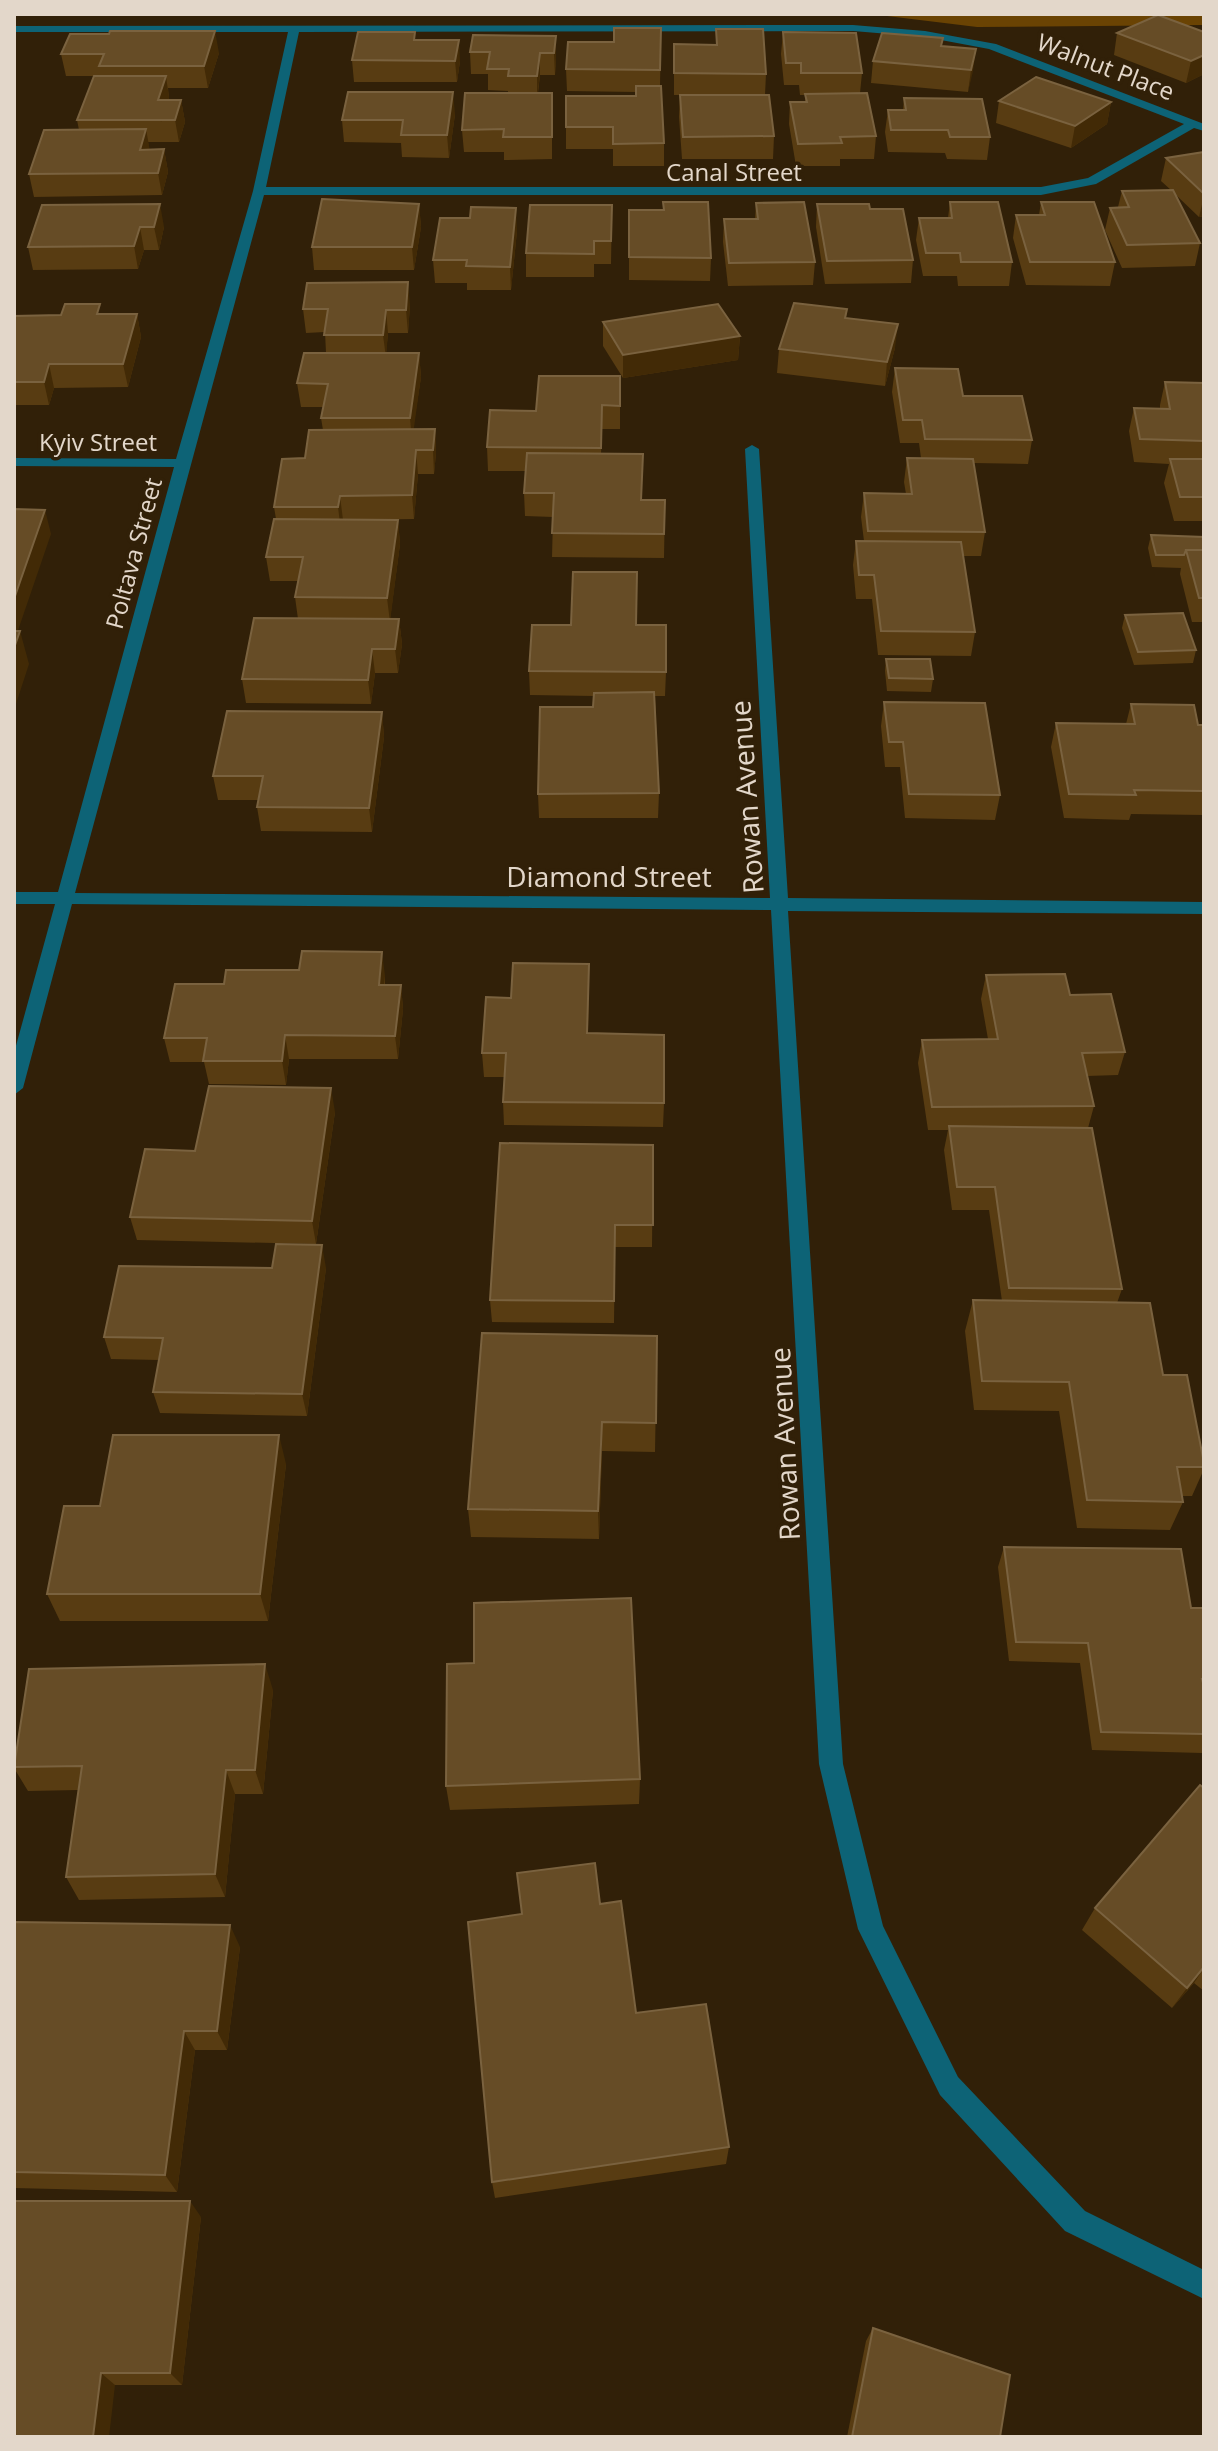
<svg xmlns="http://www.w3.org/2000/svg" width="1218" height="2451" font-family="'Open Sans',sans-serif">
<rect width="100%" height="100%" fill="#312008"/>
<!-- green -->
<polygon fill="#6a4303" points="774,14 1204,14 1204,25 977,27 887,16"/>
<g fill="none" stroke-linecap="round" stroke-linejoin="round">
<!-- minor -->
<path fill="#0d6376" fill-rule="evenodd" d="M853 25 925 31 996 44 1204 124V131L1194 128 1096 184 1041 195H264L75 893 770 898 745 449 752 445 759 449 788 898 1204 902V914L788 911 843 1764 883 1926 958 2077 1085 2211 1204 2270V2299L1065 2231 940 2095 858 1929 819 1764 771 910 72 904 23 1088 14 1095V1053L55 904H14V892H58L174 467 14 466V458L176 459 253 191 288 32H14V26ZM853 31 925 37 989 49 1184 124 1088 178 1041 187H266L299 32Z"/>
</g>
<!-- wall -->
<g fill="#583c12">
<polygon points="661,28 660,86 664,143 664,166 613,166 613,149 566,149 566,96 636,96 636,92 567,91 566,69 614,42"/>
<polygon points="716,29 766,74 765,95 774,136 773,159 682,159 679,117 680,95 674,95 674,44 716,45"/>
<polygon points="783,32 862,73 860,93 876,136 874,159 840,159 840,166 796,166 789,124 790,102 805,102 805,95 800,95 799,85 784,85 781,54"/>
<polygon points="1204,32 1204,74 1186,83 1114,55 1117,33"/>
<polygon points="556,36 556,58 555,75 540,75 538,93 552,93 552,159 504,160 504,152 464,152 462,130 508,93 508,91 488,90 488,74 471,74 470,52"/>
<polygon points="416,40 460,61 457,82 354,82 352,60"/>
<polygon points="942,46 976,49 968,92 871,83 873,61"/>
<polygon points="219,53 208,88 168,88 169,100 181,100 185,122 179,142 148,142 149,150 164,149 168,172 162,195 34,197 29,174 79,130 77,120 94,76 66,76 61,54"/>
<polygon points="904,98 990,137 987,160 947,159 945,153 888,152 885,132 888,110 903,110"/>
<polygon points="999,101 1111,102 1107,124 1071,148 996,123"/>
<polygon points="455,114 449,158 402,157 401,143 344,142 342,120"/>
<polygon points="1204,152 1204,216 1199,217 1176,195 1200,243 1195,266 1122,268 1105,230 1110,208 1118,207 1122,191 1171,190 1161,181 1166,158"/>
<polygon points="950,202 1012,262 1009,286 958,286 957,276 923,276 916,240 919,218 948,218"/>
<polygon points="1041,202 1115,262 1110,286 1026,285 1013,238 1016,215 1039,215"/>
<polygon points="756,203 815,262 813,285 728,286 723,242 724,219 755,219"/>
<polygon points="419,204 421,227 414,270 314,270 312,247"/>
<polygon points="817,204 870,209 913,260 911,283 825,284 816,227"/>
<polygon points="42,205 164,227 159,250 144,250 138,269 33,270 28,247"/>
<polygon points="612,205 611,264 594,264 594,277 526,277 526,253"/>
<polygon points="629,210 711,258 710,281 629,280"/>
<polygon points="517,231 511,290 467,290 467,283 435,283 433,260"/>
<polygon points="410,305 408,333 388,333 386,353 419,353 421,377 413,429 435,429 436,453 434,474 418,474 414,519 355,520 398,520 400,544 390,619 399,619 402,644 398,673 375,673 371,704 246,703 242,679 298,619 295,597 298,581 270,581 266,557 276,519 274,507 323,430 321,418 323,407 301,407 297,383 326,353 325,332 306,333 303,309"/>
<polygon points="847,309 846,318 895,348 885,386 777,373 779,349"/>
<polygon points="137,314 141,337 128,387 54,388 49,405 14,405 14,316"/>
<polygon points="603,322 740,336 738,360 623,378 603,346"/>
<polygon points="895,368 963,396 1032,440 1028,464 973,463 985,532 981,556 963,556 975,632 971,656 878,655 872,599 856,599 853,565 856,541 864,541 861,517 864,493 906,494 904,482 907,458 921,458 919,443 900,443 892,392"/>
<polygon points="620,376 620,429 602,429 601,454 642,500 665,500 664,558 552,557 553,517 525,516 524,493 526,471 488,471 487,447 536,411"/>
<polygon points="1165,382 1204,383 1204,521 1174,521 1164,483 1169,464 1134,462 1129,431 1134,408 1160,409 1160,405"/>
<polygon points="1151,535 1204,537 1204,622 1192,622 1180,574 1181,568 1152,567 1148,548"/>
<polygon points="1125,615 1196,650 1193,663 1134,665 1122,628"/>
<polygon points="636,625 666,672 665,696 655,696 659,793 658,818 539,818 538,794 593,707 594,696 530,695 529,671"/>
<polygon points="886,659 933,679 931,692 887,691 885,671"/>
<polygon points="884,702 1000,795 995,820 905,818 900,767 885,767 881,726"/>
<polygon points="1131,704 1198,725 1204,725 1204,815 1131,814 1129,820 1064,818 1051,747 1056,723 1126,724"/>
<polygon points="382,712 384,737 372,832 261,831 257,807 258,800 218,800 213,776"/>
<polygon points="589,964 588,1033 664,1103 663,1127 504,1125 503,1102 504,1077 484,1077 482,1053 511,998"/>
<polygon points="986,975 1070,995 1125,1052 1118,1075 1087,1076 1094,1106 1088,1128 1122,1289 1117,1303 1163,1375 1204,1463 1204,1469 1192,1496 1182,1496 1183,1502 1170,1530 1077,1528 1059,1411 974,1410 965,1331 973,1300 1002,1301 989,1210 952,1210 944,1150 948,1130 928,1130 918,1063 922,1040 988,1039 981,999"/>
<polygon points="385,976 385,985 401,985 403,1009 398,1059 289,1059 286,1085 209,1084 204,1062 170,1062 164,1038 224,984"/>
<polygon points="335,1112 316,1244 137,1240 130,1217 195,1151"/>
<polygon points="653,1145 652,1247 615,1247 614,1323 492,1322 490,1300"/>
<polygon points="326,1268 307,1416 160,1413 153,1392 159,1360 111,1359 104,1337"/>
<polygon points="657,1336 655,1452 602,1451 599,1539 471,1537 468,1509"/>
<polygon points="286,1464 268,1621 60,1621 47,1594 100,1506"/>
<polygon points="1004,1547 1191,1608 1204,1608 1204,1749 1202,1753 1092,1750 1080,1663 1009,1661 998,1567"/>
<polygon points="273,1690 263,1794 235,1794 225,1897 79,1900 66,1877 78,1790 28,1791 14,1768 14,1763"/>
<polygon points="640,1779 639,1804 450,1810 446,1786"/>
<polygon points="1204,1788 1204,1991 1194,1983 1172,2008 1082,1930 1095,1908"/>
<polygon points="517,1873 600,1904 636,2013 729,2147 726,2164 495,2198 492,2182 522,1914"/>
<polygon points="14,1922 240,1947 227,2050 195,2050 177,2192 14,2188"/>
<polygon points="201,2217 182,2385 115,2385 14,2437"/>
<polygon points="873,2328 1000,2437 847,2437 866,2341"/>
</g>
<!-- shaded-wall -->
<g fill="#422a06">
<polygon points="215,31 219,53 208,88 204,66"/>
<polygon points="556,36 556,58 555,75 554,53"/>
<polygon points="459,40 460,61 457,82 455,61"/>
<polygon points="976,49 973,71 968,92 971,70"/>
<polygon points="540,53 540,75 537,98 537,76"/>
<polygon points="1204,55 1204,74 1186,83 1191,61"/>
<polygon points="166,76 169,98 161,122 158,100"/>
<polygon points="453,92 455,114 449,158 447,135"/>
<polygon points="181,100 185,122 179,142 175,120"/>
<polygon points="1111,102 1107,124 1071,148 1075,126"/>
<polygon points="146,129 150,151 140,150"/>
<polygon points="164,149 168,172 162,195 158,173"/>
<polygon points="1204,196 1204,216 1199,217"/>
<polygon points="160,204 164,227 159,250 154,227"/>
<polygon points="419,204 421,227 414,270 412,247"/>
<polygon points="516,208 517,231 511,290 510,267"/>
<polygon points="140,227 144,250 138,269 134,246"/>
<polygon points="408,282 410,305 408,333 406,310"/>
<polygon points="386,310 388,333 386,358 383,335"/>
<polygon points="137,314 141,337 128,387 123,364"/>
<polygon points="898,324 895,348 885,386 887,362"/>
<polygon points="740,336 738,360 623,378 623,355"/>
<polygon points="419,353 421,377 412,442 410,418"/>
<polygon points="49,364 54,388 49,405 44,382"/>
<polygon points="435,429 436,453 434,474 433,450"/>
<polygon points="416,450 418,474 414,519 412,495"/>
<polygon points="340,496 343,520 341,531 338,507"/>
<polygon points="45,510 51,534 14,642 14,599"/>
<polygon points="398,520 400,544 390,622 387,598"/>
<polygon points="399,619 402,644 398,673 395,649"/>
<polygon points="20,631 29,664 14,710 14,648"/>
<polygon points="372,649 375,673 371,704 368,680"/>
<polygon points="382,712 384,737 372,832 369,808"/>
<polygon points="382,952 385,976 382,1009 379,985"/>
<polygon points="589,964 589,988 587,1057 587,1033"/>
<polygon points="401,985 403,1009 398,1059 395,1036"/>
<polygon points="285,1035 289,1059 286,1085 282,1061"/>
<polygon points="331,1088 335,1112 316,1244 312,1221"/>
<polygon points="322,1245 326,1268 307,1416 302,1394"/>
<polygon points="602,1422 602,1451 599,1539 598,1511"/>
<polygon points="279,1435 286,1464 268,1621 260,1594"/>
<polygon points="265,1664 273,1690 263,1794 255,1770"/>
<polygon points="226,1770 235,1794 225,1897 215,1874"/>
<polygon points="230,1925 240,1947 227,2050 217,2031"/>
<polygon points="1204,1968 1194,1983 1172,2008 1187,1988"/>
<polygon points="184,2031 195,2050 177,2192 165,2175"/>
<polygon points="190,2201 201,2217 182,2385 170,2373"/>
<polygon points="101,2373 115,2385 109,2437 93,2437"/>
</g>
<!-- building -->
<g fill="#664c26" stroke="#7a623f" stroke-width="2">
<polygon points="1158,15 1204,32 1204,55 1191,61 1117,33"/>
<polygon points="614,28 661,28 660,70 566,69 568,42 614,42"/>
<polygon points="716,29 763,29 766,74 674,73 674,44 717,45"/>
<polygon points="110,31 215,31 204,66 99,66 104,54 61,54 70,34 109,34"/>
<polygon points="358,32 415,32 414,40 459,40 455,61 352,60"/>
<polygon points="783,32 856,33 862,73 801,73 801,63 786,63"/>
<polygon points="882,33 943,38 941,46 976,49 971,70 873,61"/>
<polygon points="473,35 556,36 554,53 540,53 537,76 508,76 509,69 487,69 490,52 470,52"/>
<polygon points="94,76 166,76 158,100 181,100 175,120 77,120"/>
<polygon points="1036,77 1111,102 1075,126 999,101"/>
<polygon points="636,86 661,86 664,143 613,144 613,127 566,127 566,96 636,96"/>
<polygon points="348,92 453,92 447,135 401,135 403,120 342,120"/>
<polygon points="465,93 552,93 552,137 503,137 504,129 462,130"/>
<polygon points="867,93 876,136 840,137 842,143 798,144 790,102 807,102 805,94"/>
<polygon points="680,95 769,95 774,136 683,137"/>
<polygon points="904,98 982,99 990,137 950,137 948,130 891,130 888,110 906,110"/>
<polygon points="146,129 140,150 164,149 158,173 29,174 44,130"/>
<polygon points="1204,152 1204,194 1166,158"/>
<polygon points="1173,190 1200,243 1127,245 1110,208 1129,207 1122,191"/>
<polygon points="322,199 419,204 412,247 312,247"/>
<polygon points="663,202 708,202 711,258 629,257 629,210 664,210"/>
<polygon points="804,202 815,262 729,263 724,219 758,219 756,203"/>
<polygon points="950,202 998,202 1012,262 961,262 960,253 926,253 919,218 952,218"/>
<polygon points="1041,202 1094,202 1115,262 1030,262 1016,215 1045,215"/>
<polygon points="160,204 154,227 140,227 134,246 28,247 42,205"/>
<polygon points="817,204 869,204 870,209 903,209 913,260 827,261"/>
<polygon points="530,205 612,205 611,241 594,241 594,254 526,253"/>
<polygon points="471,207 516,208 510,267 466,266 467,260 433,260 440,218 470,218"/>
<polygon points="408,282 406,310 386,310 383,335 324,335 328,309 303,309 307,283"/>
<polygon points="794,303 847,309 845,318 898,324 887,362 779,349"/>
<polygon points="65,304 100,304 97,314 137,314 123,364 49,364 44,382 14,382 14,316 61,315"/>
<polygon points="718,304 740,336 623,355 603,322"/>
<polygon points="304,353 419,353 410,418 321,418 328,384 297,383"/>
<polygon points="895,368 958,369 963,396 1022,396 1032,440 925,439 922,420 903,420"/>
<polygon points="539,376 620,376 620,406 602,405 601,448 487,447 490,410 536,411"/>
<polygon points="1165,382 1204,383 1204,441 1140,439 1134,408 1170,409"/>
<polygon points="435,429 433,450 416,450 412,495 340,496 338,507 274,507 282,459 305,458 309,430"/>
<polygon points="527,453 643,454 641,500 665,500 664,534 552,533 554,493 524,493"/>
<polygon points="907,458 973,459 985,532 868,531 864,493 912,494"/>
<polygon points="1170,459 1204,459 1204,497 1180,497"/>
<polygon points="14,509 45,510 14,599"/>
<polygon points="274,519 398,520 387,598 295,597 303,557 266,557"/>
<polygon points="1151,535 1204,537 1204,550 1186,550 1184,555 1156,555"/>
<polygon points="856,541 961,542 975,632 881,631 874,575 859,575"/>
<polygon points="1186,550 1204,550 1204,598 1199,598"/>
<polygon points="573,572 637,572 636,625 666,625 666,672 529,671 532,625 571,625"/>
<polygon points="1183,613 1196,650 1138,652 1125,615"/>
<polygon points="254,618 399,619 395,649 372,649 368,680 242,679"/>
<polygon points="14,631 20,631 14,648"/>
<polygon points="886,659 930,659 933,679 889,678"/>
<polygon points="654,692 659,793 538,794 540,707 593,707 594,693"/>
<polygon points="884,702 985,703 1000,795 909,794 903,742 889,742"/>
<polygon points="1131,704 1194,705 1198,725 1204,725 1204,791 1134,790 1136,795 1069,794 1056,723 1135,724"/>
<polygon points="227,711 382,712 369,808 257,807 263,776 213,776"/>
<polygon points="302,951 382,952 379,985 401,985 395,1036 285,1035 282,1061 203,1061 207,1038 164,1038 175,984 224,984 226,970 299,970"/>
<polygon points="513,963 589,964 587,1033 664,1035 664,1103 503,1102 506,1053 482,1053 486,997 511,998"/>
<polygon points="1065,974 1070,995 1111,994 1125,1052 1082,1053 1094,1106 932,1107 922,1040 998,1039 986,975"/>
<polygon points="209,1086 331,1088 312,1221 130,1217 145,1149 195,1151"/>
<polygon points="949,1126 1092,1128 1122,1289 1009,1288 995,1187 957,1187"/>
<polygon points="500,1143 653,1145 653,1225 615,1225 614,1301 490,1300"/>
<polygon points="276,1244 322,1245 302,1394 153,1392 163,1338 104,1337 119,1266 272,1268"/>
<polygon points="973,1300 1150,1303 1163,1375 1187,1375 1204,1463 1204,1467 1177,1467 1183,1502 1087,1500 1069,1382 982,1381"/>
<polygon points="482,1333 657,1336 656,1423 602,1422 598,1511 468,1509"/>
<polygon points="113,1435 279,1435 260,1594 47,1594 64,1506 100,1506"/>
<polygon points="1004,1547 1181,1549 1191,1608 1204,1608 1204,1679 1202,1679 1204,1687 1204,1734 1101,1732 1088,1643 1016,1642"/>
<polygon points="631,1598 640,1779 446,1786 447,1664 474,1663 474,1603"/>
<polygon points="265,1664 255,1770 226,1770 215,1874 66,1877 82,1766 14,1767 29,1669"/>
<polygon points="1200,1785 1204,1788 1204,1967 1187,1988 1095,1908"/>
<polygon points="595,1863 600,1904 621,1901 636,2013 706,2004 729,2147 492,2182 468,1922 522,1914 517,1873"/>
<polygon points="14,1922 230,1925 217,2031 184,2031 165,2175 14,2172"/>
<polygon points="14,2201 190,2201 170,2373 101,2373 93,2437 14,2437"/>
<polygon points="873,2328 1010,2375 1000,2437 852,2437"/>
</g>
<g text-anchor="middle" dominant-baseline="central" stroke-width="7" stroke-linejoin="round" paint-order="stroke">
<!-- far-street labels -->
<g font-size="24" fill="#e3d7ca" stroke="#312008">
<text transform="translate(1106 66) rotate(21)">Walnut Place</text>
<text x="734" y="171">Canal Street</text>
<text x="98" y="441">Kyiv Street</text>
<text transform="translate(133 553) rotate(-75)">Poltava Street</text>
</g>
<!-- street labels -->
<g font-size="28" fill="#e3d7ca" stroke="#312008">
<text transform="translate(746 797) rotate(-94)">Rowan Avenue</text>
<text x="609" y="876">Diamond Street</text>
<text transform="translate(784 1444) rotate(-93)">Rowan Avenue</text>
</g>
</g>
<!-- border -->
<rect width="1218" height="2451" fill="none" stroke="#e3d7ca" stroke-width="32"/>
</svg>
